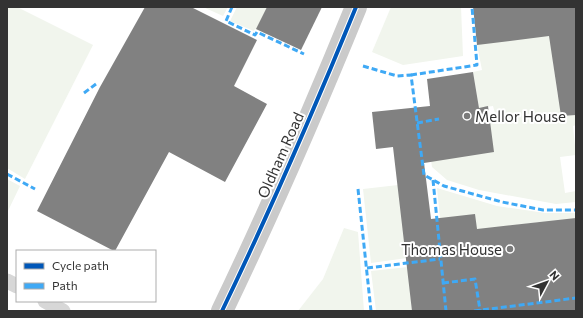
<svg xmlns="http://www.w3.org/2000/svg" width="583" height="318" font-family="Commissioner,sans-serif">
<rect width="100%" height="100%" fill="#fff"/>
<!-- green -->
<g fill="#f1f5ed">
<polygon points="7,7 17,7 93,45 25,179 7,168"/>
<polygon points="203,7 228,7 223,16"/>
<polygon points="237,7 267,7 277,11 266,34 255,29 254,31 230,21"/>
<polygon points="391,7 461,7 463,56 403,65 372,52"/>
<polygon points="576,18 553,62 558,97 574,95 576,125 573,126 576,155 560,157 565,193 576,191 576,202 556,204 479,190 447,180 432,167 427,134 496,117 493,106 479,108 473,72 482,70 477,45"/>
<polygon points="7,179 20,186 7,213"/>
<polygon points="398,185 407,258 371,263 363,189"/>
<polygon points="437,188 497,206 545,213 576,213 576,234 540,222 507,226 477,232 440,218"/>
<polygon points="344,228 358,232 364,311 298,311 323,279"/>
<polygon points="408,267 412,311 376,311 371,271"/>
</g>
<!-- building -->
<g fill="#818181">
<polygon points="145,7 191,7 257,40 234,86 267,104 225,182 169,152 115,251 114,251 37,211 100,87"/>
<polygon points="267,7 322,7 301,50 256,29"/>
<polygon points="473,7 576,7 576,115 561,116 549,36 477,45"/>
<polygon points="473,72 479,108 488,106 494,152 424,163 431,219 475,214 477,229 576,218 576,311 412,311 393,147 376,149 372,112 430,106 427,79"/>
</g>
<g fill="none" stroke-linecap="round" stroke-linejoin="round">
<!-- lane -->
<g stroke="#d7d7d7" stroke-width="15">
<polyline points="7,281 17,286"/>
<polyline points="45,301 63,311"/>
</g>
<!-- primary -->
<path stroke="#cacaca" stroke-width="22" d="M222 311C270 211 314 110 356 7"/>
<!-- quiet -->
<g stroke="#3fa9f5" stroke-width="3" stroke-dasharray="6 3" stroke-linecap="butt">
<polyline points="232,7 226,21 255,35 257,32 304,54"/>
<polyline points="363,66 397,76 411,75 424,175 444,186 502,202 543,210 576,210"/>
<polyline points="411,75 477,65 472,7"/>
<polyline points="84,93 96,84"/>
<polyline points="417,123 439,119"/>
<polyline points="7,174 35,189"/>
<polyline points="433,180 446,311"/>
<polyline points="358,189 371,311"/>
<polyline points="367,268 440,259"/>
<polyline points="443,283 475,279 480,310"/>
<polyline points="474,311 576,298"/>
</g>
<defs>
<path id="cycleway" d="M222 311C270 211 314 110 356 7"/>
</defs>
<!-- cycleway casing -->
<use href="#cycleway" stroke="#fff" stroke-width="6"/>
<!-- cycleway -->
<use href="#cycleway" stroke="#0057b8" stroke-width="4"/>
</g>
<!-- markers -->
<g fill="#7a7a7a" stroke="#fff" stroke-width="1.5">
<circle cx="467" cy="116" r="4"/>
<circle cx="510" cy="249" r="4"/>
</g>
<g text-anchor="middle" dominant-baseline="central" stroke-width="4" stroke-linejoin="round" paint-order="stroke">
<!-- poi labels -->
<g font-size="15" fill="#333" stroke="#fff" text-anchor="start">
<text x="475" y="116">Mellor House</text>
<text x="502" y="249" text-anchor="end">Thomas House</text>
</g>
<!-- street labels -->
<g font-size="15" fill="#333" stroke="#fff">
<text transform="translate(280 155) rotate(-66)">Oldham Road</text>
</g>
</g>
<!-- border -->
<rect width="583" height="318" fill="none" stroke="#333333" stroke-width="16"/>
<!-- legend -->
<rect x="16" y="250" width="140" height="52" fill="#ffffff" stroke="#adadad"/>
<rect x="24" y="263" width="20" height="6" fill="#0057b8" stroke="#adadad"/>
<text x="52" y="270" font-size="12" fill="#333333">Cycle path</text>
<rect x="24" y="283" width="20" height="6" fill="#3fa9f5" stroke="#adadad"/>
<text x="52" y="290" font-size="12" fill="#333333">Path</text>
<!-- north arrow -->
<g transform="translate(547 282) rotate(49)" stroke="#ffffff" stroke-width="3" paint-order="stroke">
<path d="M0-3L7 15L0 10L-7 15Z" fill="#333333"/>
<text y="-6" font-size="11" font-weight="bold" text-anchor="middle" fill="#333333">N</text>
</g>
</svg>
